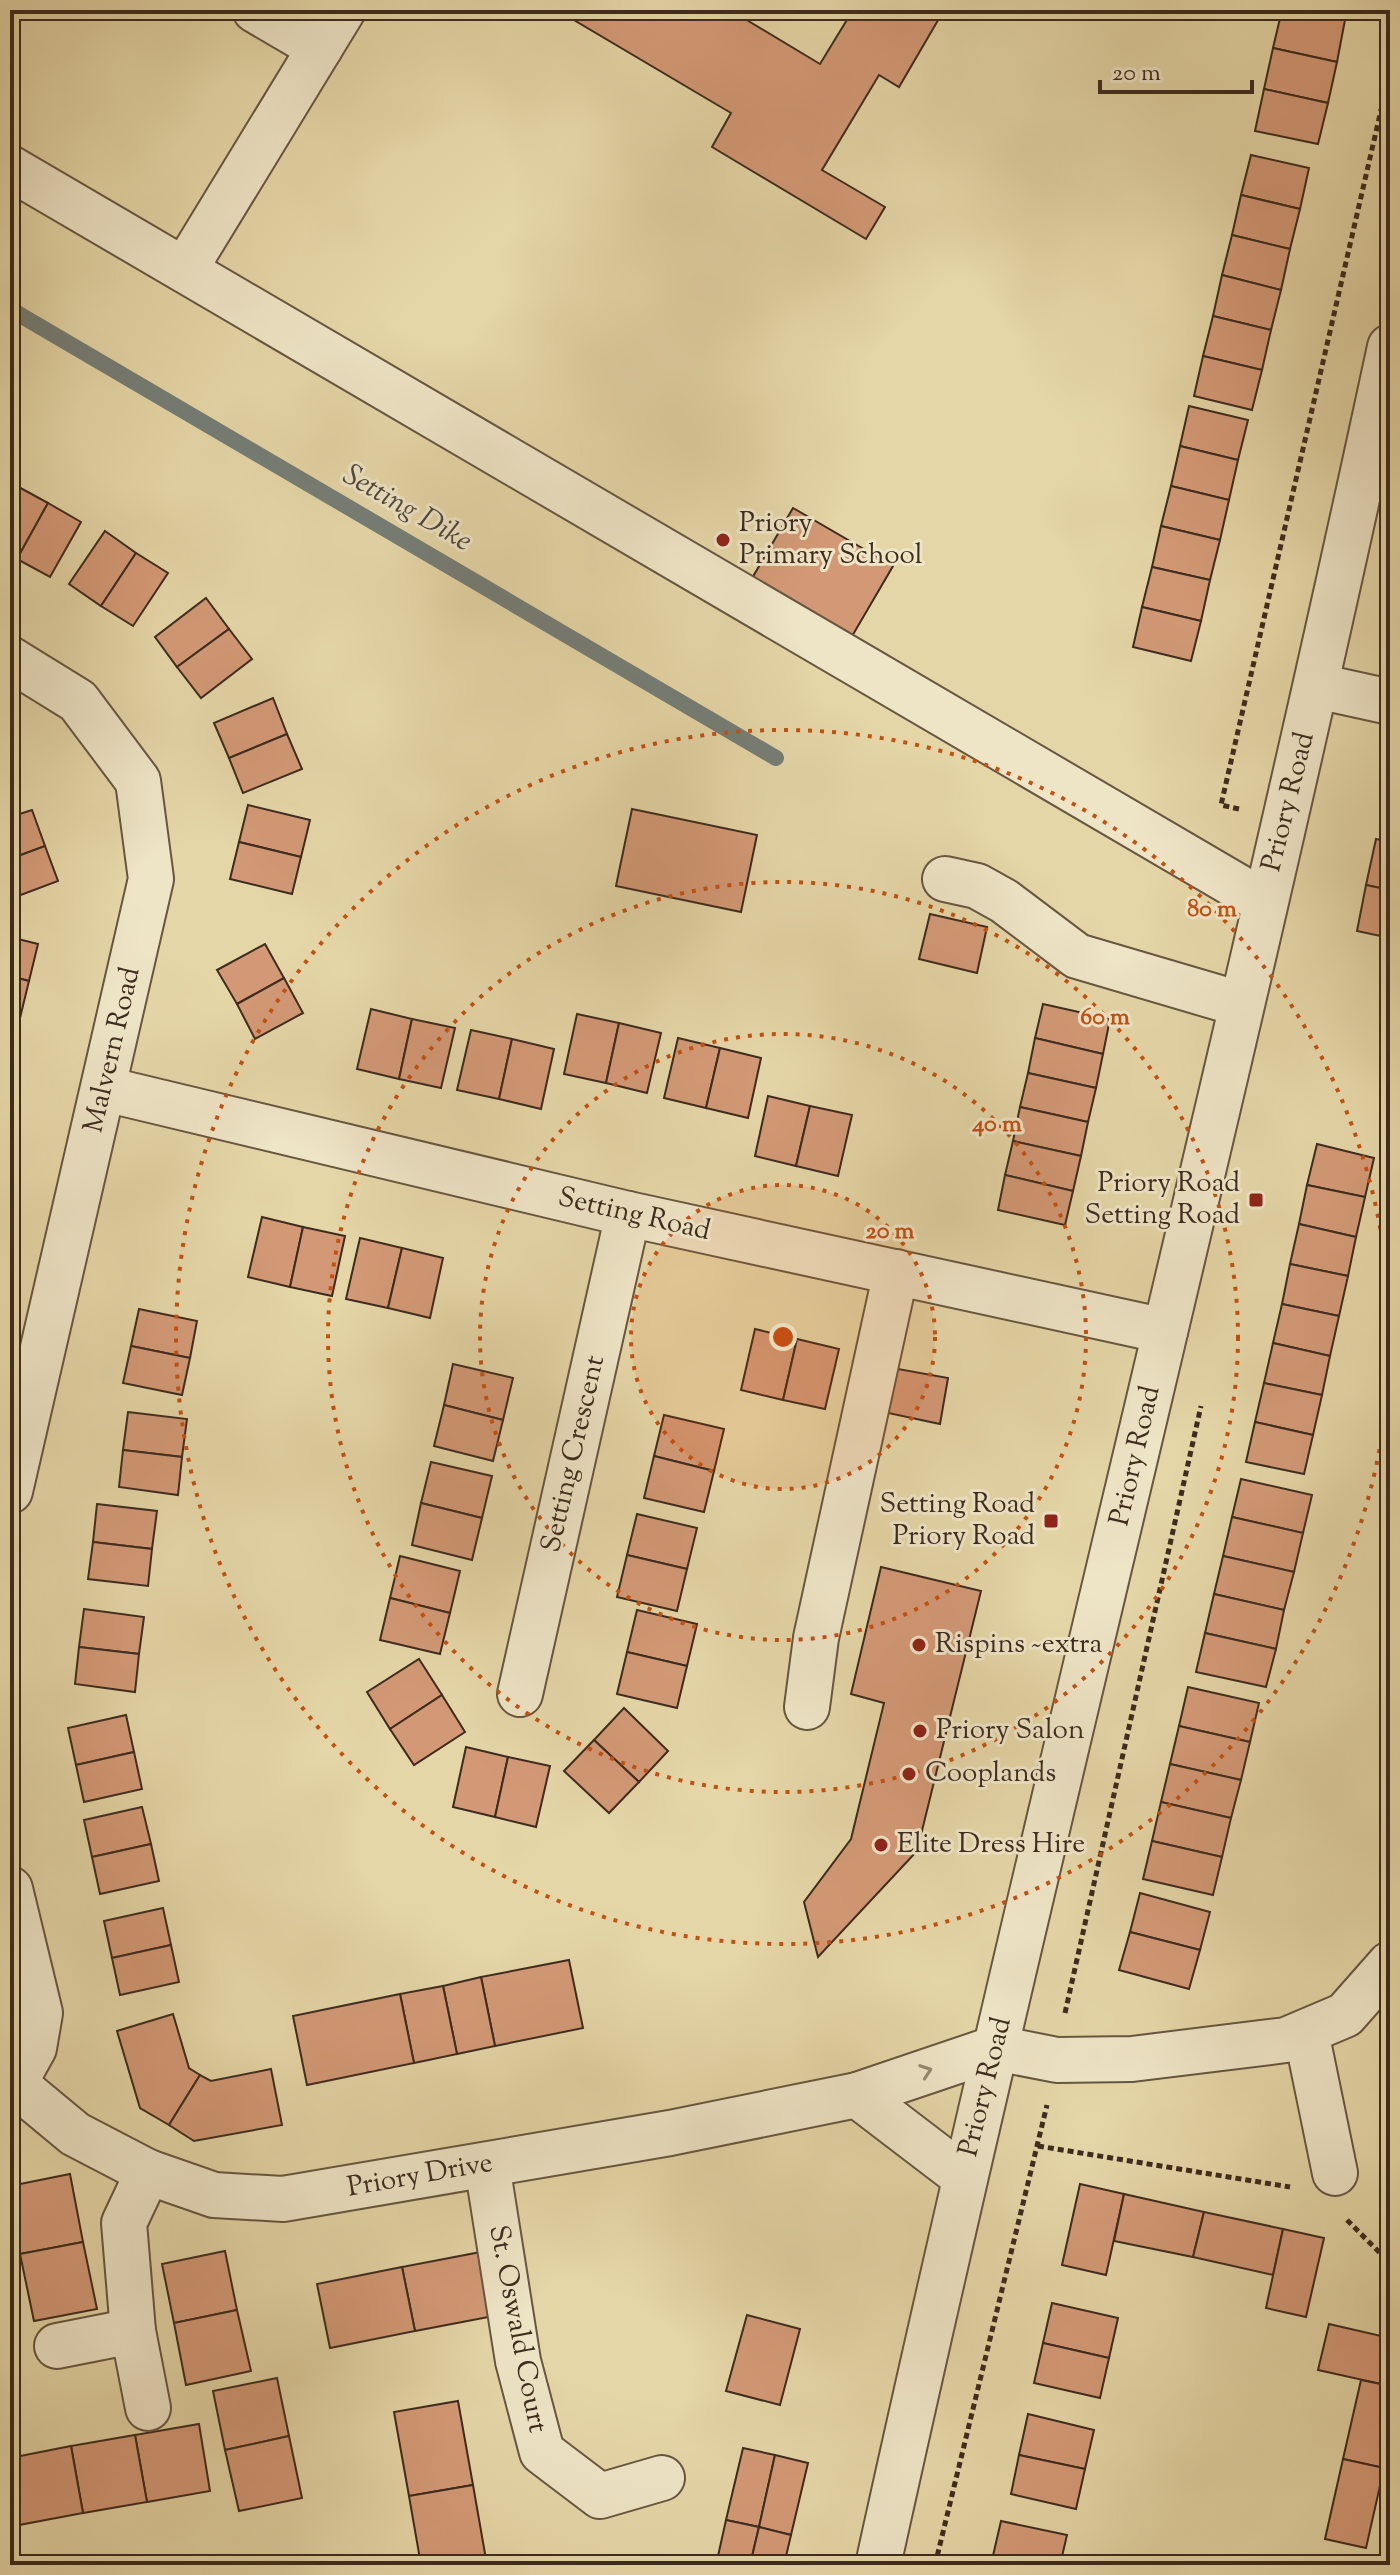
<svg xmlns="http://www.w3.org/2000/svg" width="1400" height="2575" font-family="'Sorts Mill Goudy',serif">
<rect width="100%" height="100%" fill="#e5d6a7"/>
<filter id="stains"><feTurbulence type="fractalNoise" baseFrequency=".0025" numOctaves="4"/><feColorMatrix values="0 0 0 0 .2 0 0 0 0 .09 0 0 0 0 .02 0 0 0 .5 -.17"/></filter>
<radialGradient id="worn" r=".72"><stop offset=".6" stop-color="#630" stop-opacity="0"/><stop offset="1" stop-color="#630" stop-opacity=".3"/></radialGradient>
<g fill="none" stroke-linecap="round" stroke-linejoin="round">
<!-- stream -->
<polyline stroke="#757e77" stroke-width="16" points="10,309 776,758"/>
</g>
<!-- building -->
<g fill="#d39976" stroke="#3d2b1e" stroke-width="2">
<polygon points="557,10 695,10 702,14 705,10 730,10 820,64 853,10 944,10 899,87 879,75 822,170 885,207 866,239 712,147 731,113"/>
<polygon points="1282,10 1301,10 1345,20 1337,62 1273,48"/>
<polygon points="1301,10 1348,10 1345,20"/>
<polygon points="1273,48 1337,62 1328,103 1264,89"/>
<polygon points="1264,89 1328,103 1318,144 1255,131"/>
<polygon points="1251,155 1309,168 1300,209 1241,195"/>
<polygon points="1241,195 1300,209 1290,249 1232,235"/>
<polygon points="1232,235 1290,249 1281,290 1222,275"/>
<polygon points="1222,275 1281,290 1271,330 1213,316"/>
<polygon points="1213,316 1271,330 1262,370 1203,356"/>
<polygon points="1203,356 1262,370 1252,410 1194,396"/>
<polygon points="1189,406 1248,420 1238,460 1180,446"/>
<polygon points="1180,446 1238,460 1229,500 1171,486"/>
<polygon points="15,485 48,503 17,559 10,555 10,493"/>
<polygon points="1171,486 1229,500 1220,540 1161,526"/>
<polygon points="48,503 81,522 50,577 17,559"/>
<polygon points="793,508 893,566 851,638 751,580"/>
<polygon points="1161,526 1220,540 1210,580 1152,567"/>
<polygon points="105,531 136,553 101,606 69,584"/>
<polygon points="136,553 168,573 133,626 101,606"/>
<polygon points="1152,567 1210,580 1201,621 1142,607"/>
<polygon points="206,598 229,629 177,667 155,637"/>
<polygon points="1142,607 1201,621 1191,661 1133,647"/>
<polygon points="229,629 252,659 201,698 177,667"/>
<polygon points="273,698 287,734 229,758 214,723"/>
<polygon points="287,734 302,769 243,793 229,758"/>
<polygon points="248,805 310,820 301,857 239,842"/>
<polygon points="632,809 757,835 741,912 616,886"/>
<polygon points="32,810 45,846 10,859 10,817"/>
<polygon points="1376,839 1390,842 1390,890 1366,885"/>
<polygon points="239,842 301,857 292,894 230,879"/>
<polygon points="45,846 58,881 10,899 10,859"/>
<polygon points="1366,885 1390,890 1390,938 1357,931"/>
<polygon points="930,914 987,927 977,973 919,959"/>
<polygon points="10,937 38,944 29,981 10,976"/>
<polygon points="265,944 284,978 237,1004 217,970"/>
<polygon points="10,976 29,981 20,1018 10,1015"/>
<polygon points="284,978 303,1013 255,1039 237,1004"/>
<polygon points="1043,1004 1110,1019 1103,1054 1035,1038"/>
<polygon points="371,1009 412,1019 399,1079 357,1069"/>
<polygon points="577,1014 619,1023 606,1083 564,1074"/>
<polygon points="412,1019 455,1028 441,1088 399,1079"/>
<polygon points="619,1023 661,1033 647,1093 606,1083"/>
<polygon points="471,1030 512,1039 499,1099 457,1090"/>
<polygon points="678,1038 720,1048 706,1108 664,1098"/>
<polygon points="1035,1038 1103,1054 1096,1088 1028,1073"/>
<polygon points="512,1039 554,1049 541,1109 499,1099"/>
<polygon points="720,1048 761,1058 748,1118 706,1108"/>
<polygon points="1028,1073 1096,1088 1088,1122 1020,1107"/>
<polygon points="768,1096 810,1106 796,1166 755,1156"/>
<polygon points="810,1106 852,1115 838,1176 796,1166"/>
<polygon points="1020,1107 1088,1122 1081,1156 1013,1141"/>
<polygon points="1013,1141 1081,1156 1073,1191 1005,1175"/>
<polygon points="1317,1144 1374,1158 1365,1197 1307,1185"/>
<polygon points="1005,1175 1073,1191 1065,1225 998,1210"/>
<polygon points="1307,1185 1365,1197 1356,1237 1299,1224"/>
<polygon points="262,1217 303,1227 290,1287 248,1277"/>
<polygon points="1299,1224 1356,1237 1348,1276 1290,1264"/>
<polygon points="303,1227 345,1236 332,1296 290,1287"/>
<polygon points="360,1238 402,1248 388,1308 346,1299"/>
<polygon points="402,1248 443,1258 430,1318 388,1308"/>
<polygon points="1290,1264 1348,1276 1339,1316 1282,1304"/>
<polygon points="1282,1304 1339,1316 1330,1356 1273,1343"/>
<polygon points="139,1309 197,1321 190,1358 131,1346"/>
<polygon points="755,1329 797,1339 783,1400 741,1390"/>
<polygon points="797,1339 839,1349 825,1409 783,1400"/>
<polygon points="1273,1343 1330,1356 1322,1395 1264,1383"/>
<polygon points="131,1346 190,1358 182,1395 123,1383"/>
<polygon points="453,1364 513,1378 503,1420 444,1405"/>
<polygon points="887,1367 948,1378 940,1424 879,1411"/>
<polygon points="1264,1383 1322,1395 1313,1435 1255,1422"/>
<polygon points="444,1405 503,1420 493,1461 434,1446"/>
<polygon points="128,1412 187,1419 182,1457 123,1450"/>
<polygon points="664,1415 724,1429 714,1471 654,1456"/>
<polygon points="1255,1422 1313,1435 1304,1474 1246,1462"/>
<polygon points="123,1450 182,1457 178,1495 119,1487"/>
<polygon points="654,1456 714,1471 704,1512 644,1498"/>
<polygon points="431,1462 492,1476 482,1518 421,1503"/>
<polygon points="1241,1479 1312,1495 1303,1533 1232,1517"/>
<polygon points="421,1503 482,1518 472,1560 412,1545"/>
<polygon points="97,1504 157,1511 152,1549 93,1542"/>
<polygon points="637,1514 697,1528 687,1569 627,1555"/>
<polygon points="1232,1517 1303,1533 1294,1572 1223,1556"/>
<polygon points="93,1542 152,1549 148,1586 88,1579"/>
<polygon points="627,1555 687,1569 677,1611 617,1597"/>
<polygon points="400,1556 460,1571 450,1613 390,1598"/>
<polygon points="1223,1556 1294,1572 1284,1610 1214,1594"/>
<polygon points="881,1567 981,1591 917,1851 818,1957 804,1902 851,1839 884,1703 851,1694"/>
<polygon points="1214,1594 1284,1610 1276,1649 1205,1633"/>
<polygon points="390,1598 450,1613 440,1654 380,1640"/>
<polygon points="84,1609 144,1617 139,1654 79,1647"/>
<polygon points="637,1610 697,1624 687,1666 627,1652"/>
<polygon points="1205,1633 1276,1649 1266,1687 1196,1672"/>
<polygon points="79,1647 139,1654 135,1692 75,1684"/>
<polygon points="627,1652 687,1666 677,1708 617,1694"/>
<polygon points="419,1659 442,1695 390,1729 367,1692"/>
<polygon points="1188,1687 1259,1703 1250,1742 1179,1726"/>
<polygon points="442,1695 465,1732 414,1765 390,1729"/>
<polygon points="624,1708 668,1751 639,1782 594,1740"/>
<polygon points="126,1715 134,1752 76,1765 68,1728"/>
<polygon points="1179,1726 1250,1742 1241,1780 1170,1764"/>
<polygon points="594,1740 639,1782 609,1813 564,1771"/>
<polygon points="466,1747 508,1757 495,1817 453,1807"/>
<polygon points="134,1752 142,1789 84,1802 76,1765"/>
<polygon points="508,1757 550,1766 536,1827 495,1817"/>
<polygon points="1170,1764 1241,1780 1231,1818 1161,1802"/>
<polygon points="1161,1802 1231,1818 1222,1857 1152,1841"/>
<polygon points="142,1807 151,1844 92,1857 84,1820"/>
<polygon points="1152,1841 1222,1857 1213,1895 1143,1879"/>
<polygon points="151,1844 159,1881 100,1894 92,1857"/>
<polygon points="1140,1893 1210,1912 1200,1950 1130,1932"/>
<polygon points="163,1908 171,1945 112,1958 104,1921"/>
<polygon points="1130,1932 1200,1950 1189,1989 1119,1970"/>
<polygon points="171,1945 179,1982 120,1995 112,1958"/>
<polygon points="569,1960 583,2028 495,2046 481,1977"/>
<polygon points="481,1977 495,2046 457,2054 443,1986"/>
<polygon points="443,1986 457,2054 414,2063 400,1994"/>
<polygon points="400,1994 414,2063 307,2085 293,2016"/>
<polygon points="173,2014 189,2068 200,2075 169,2125 140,2108 117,2031"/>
<polygon points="271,2069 282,2125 194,2141 169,2125 200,2075 211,2081"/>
<polygon points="70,2174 83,2242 20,2254 10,2186"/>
<polygon points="1080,2184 1124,2194 1106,2275 1062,2265"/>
<polygon points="1124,2194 1204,2212 1193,2257 1114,2241"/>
<polygon points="1204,2212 1283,2229 1273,2275 1193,2257"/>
<polygon points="1283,2229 1324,2238 1306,2317 1266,2308"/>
<polygon points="83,2242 97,2309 34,2321 20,2254"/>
<polygon points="225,2251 237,2310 174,2323 162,2264"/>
<polygon points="486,2251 499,2315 415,2331 402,2267"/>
<polygon points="402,2267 415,2331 330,2348 317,2284"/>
<polygon points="1052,2303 1118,2318 1109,2358 1043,2343"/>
<polygon points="237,2310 251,2371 186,2385 174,2323"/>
<polygon points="747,2315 800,2329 780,2405 726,2391"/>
<polygon points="1329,2324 1390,2338 1390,2386 1318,2370"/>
<polygon points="1043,2343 1109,2358 1100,2398 1034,2383"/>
<polygon points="277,2378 289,2436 225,2450 213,2391"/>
<polygon points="1361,2380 1390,2386 1390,2442 1384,2468 1343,2459"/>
<polygon points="458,2401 473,2485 409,2496 394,2412"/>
<polygon points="1028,2414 1094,2430 1085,2469 1019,2455"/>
<polygon points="199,2424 210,2491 147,2502 135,2435"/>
<polygon points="135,2435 147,2502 83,2513 71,2446"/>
<polygon points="289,2436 302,2498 239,2511 225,2450"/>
<polygon points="71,2446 83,2513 19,2525 10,2458"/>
<polygon points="743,2448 775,2455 759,2527 726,2520"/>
<polygon points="775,2455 808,2463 791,2535 759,2527"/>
<polygon points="1019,2455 1085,2469 1076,2509 1011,2494"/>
<polygon points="1343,2459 1384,2468 1366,2548 1325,2539"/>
<polygon points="473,2485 487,2565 421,2565 409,2496"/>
<polygon points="726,2520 759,2527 750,2565 716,2565"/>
<polygon points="1001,2521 1067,2535 1060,2565 1013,2565 992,2560"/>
<polygon points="759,2527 791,2535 784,2565 750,2565"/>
</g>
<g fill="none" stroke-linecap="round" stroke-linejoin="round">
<defs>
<g id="minor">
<polyline points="255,10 320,48"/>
<polyline points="10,168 1264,902"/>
<polyline points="185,269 343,10"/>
<polyline points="10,659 78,701 138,781 151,879 10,1491"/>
<polyline points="1317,686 1390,702"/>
<polyline points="945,879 977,886 1004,901 1077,956 1240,1004"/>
<polyline points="105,1089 628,1214 1165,1331"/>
<polyline points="520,1694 628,1214"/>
<polyline points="807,1707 816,1638 896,1272"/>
<polyline points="10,1889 40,2013 34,2048 15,2082"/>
<polyline points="1306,2032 1335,2173"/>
<polyline points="10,2080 75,2134 148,2172 214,2195 283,2199 670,2133 857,2095 996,2048 1057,2060 1132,2059 1286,2040 1345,2015 1390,1964"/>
<polyline points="857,2095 963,2176"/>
<polyline points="487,2165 518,2361 542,2452 600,2496 662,2478"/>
<polyline points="57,2346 133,2331"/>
<polyline points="148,2408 133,2331 124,2223 148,2172"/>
<path d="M878 2565C1041 1824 1231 1089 1390 347"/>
</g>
</defs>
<!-- minor casing -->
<use href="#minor" stroke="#675640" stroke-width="48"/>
<!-- path -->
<g stroke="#3d2b1e" stroke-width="5" stroke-dasharray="6 4" stroke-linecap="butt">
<polyline points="1239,809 1221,805 1390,71"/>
<polyline points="1065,2013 1201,1406"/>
<polyline points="1038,2146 1290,2187"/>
<polyline points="1347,2220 1390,2263"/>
<polyline points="935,2565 1047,2105"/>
</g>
<!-- minor -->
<use href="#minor" stroke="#eee4c6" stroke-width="44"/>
</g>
<!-- one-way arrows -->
<defs><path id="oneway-chevron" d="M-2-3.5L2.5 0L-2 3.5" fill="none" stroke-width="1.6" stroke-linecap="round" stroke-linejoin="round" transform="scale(2)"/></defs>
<use stroke="#968872" href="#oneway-chevron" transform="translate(926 2071) rotate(-19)"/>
<!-- distance rings -->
<circle cx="783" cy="1337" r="152" fill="#c65010" fill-opacity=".12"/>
<g fill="none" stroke="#c65010" stroke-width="4" stroke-dasharray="4 8">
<circle cx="783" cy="1337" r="152"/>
<circle cx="783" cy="1337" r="303"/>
<circle cx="783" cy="1337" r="455"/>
<path d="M1390 1342A607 607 0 1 1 1390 1332"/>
</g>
<!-- markers -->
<g fill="#8f2418" stroke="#eee4c6" stroke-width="3">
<circle cx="723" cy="540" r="8"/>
<rect x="1248" y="1192" width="16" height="16" rx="4"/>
<rect x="1043" y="1513" width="16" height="16" rx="4"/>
<circle cx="919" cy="1645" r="8"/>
<circle cx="920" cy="1731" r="8"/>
<circle cx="909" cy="1774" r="8"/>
<circle cx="881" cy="1845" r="8"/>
</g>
<g text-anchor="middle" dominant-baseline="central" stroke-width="6" stroke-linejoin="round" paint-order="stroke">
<!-- poi labels -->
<g font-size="28" fill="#3d2b1e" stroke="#eee4c6" text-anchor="start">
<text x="739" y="524">Priory<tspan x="739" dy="32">Primary School</tspan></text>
<text x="1240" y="1184" text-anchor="end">Priory Road<tspan x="1240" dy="32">Setting Road</tspan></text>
<text x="1035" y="1505" text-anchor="end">Setting Road<tspan x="1035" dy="32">Priory Road</tspan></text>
<text x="935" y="1645">Rispins ~extra</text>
<text x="936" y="1731">Priory Salon</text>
<text x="925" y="1774">Cooplands</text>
<text x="897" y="1845">Elite Dress Hire</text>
</g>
<!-- street labels -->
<g font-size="28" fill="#3d2b1e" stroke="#eee4c6">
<text transform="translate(1289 802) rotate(-76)">Priory Road</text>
<text transform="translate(113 1050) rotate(-77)">Malvern Road</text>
<text transform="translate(634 1215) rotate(13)">Setting Road</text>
<text transform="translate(574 1454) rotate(-77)">Setting Crescent</text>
<text transform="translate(1136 1456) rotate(-77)">Priory Road</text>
<text transform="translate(986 2087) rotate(-76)">Priory Road</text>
<text transform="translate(420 2176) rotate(-10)">Priory Drive</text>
<text transform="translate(517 2329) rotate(79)">St. Oswald Court</text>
</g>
<!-- water labels -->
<g font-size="30" font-style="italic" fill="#50473c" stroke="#eee4c6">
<text transform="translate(407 509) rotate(30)">Setting Dike</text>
</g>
</g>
<circle cx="783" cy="1337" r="12" fill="#c65010" stroke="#eee4c6" stroke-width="4"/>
<g font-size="24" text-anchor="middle" font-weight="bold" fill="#c65010" stroke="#eee4c6" stroke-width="6" stroke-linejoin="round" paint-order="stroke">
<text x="1212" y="916">80 m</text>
<text x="1105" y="1024">60 m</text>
<text x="997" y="1131">40 m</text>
<text x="890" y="1238">20 m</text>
</g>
<!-- margin -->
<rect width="1400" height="2575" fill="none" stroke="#e5d6a7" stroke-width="40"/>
<rect x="12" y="12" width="1376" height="2551" fill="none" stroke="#3d2b1e" stroke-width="4"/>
<rect x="20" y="20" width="1360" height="2535" fill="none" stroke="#3d2b1e" stroke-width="2"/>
<!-- scale -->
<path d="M1100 80v12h152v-12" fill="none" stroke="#3d2b1e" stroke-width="4"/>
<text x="1112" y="80" font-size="24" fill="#3d2b1e" stroke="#eee4c6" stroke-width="6" paint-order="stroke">20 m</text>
<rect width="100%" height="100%" filter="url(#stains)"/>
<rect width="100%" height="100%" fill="url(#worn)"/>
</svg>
